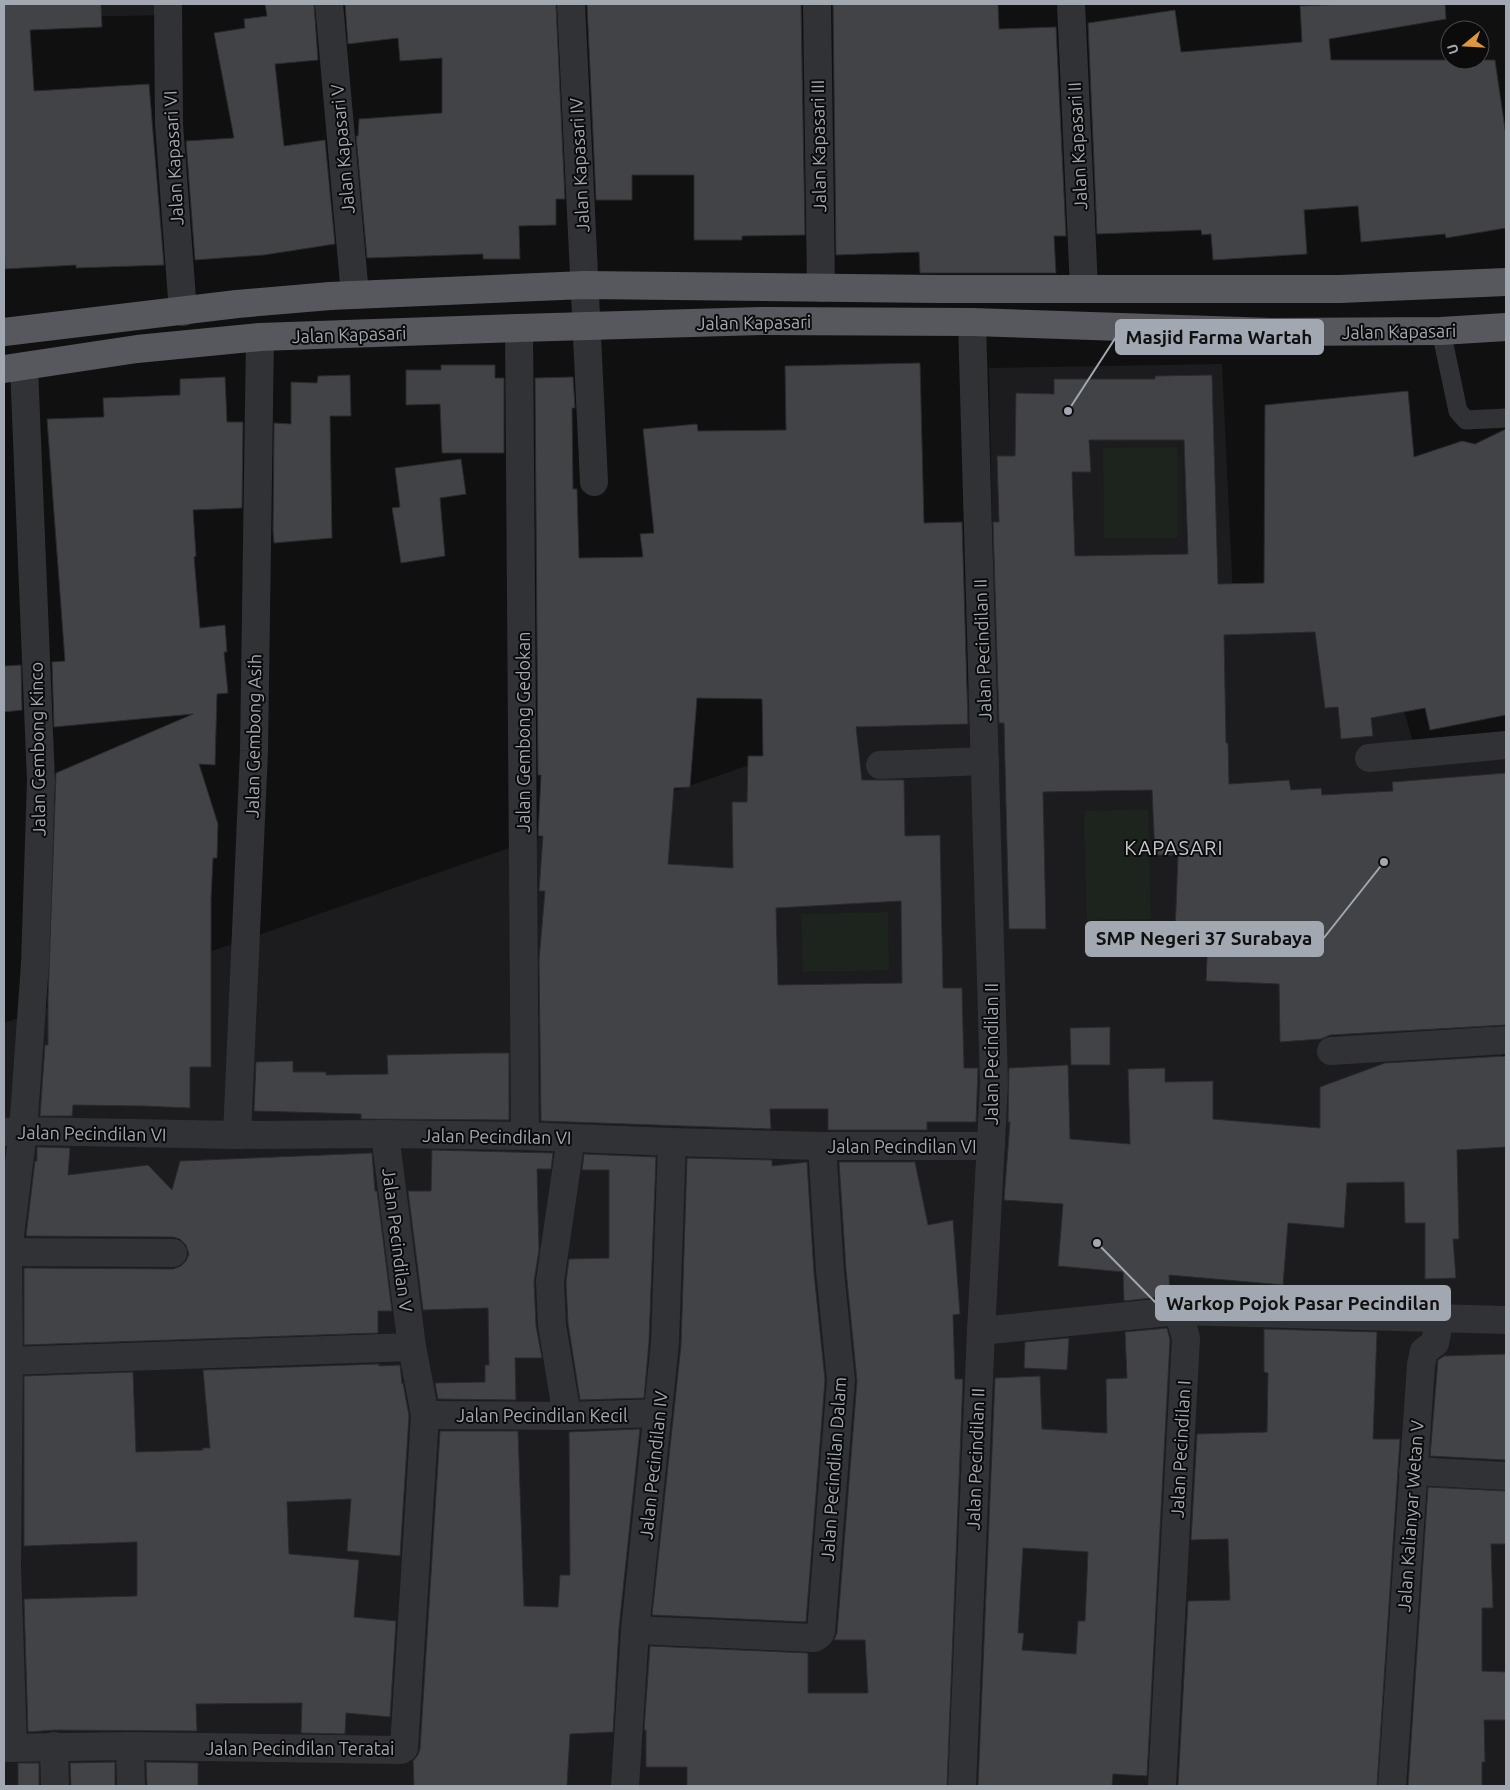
<svg xmlns="http://www.w3.org/2000/svg" width="1510" height="1790" font-family="Ubuntu,sans-serif">
<rect width="100%" height="100%" fill="#101011"/>
<!-- built -->
<g fill="#1c1c1e">
<polygon points="72,4 166,4 166,15 73,17"/>
<polygon points="1222,364 1233,597 1359,554 1419,763 1506,757 1506,951 1473,953 1506,1069 1506,1786 4,1786 4,1023 995,680 989,368"/>
</g>
<!-- green -->
<g fill="#1d231d">
<polygon points="1177,447 1177,538 1104,538 1103,448"/>
<polygon points="1148,809 1151,919 1087,920 1084,811"/>
<polygon points="888,912 889,970 803,972 801,914"/>
</g>
<!-- building -->
<g fill="#414347" stroke="#2a2a2d" fill-rule="evenodd">
<polygon points="4,4 101,4 102,27 30,30 34,91 149,84 164,265 76,268 76,265 5,269 4,238"/>
<polygon points="265,4 314,4 318,60 275,64 284,146 325,140 335,244 264,255 195,260 186,141 234,138 214,33 245,28 244,19 267,16"/>
<polygon points="345,4 556,4 565,199 556,199 556,225 519,226 520,259 483,259 483,254 367,258 356,136 358,136 359,119 442,113 442,58 400,61 398,38 348,44"/>
<polygon points="587,4 801,4 805,235 742,236 742,240 694,240 694,175 632,175 632,200 596,200"/>
<polygon points="833,4 998,4 999,29 1056,27 1066,236 1054,236 1056,273 920,273 919,252 836,255"/>
<polygon points="1344,4 1445,4 1446,19 1329,39 1331,60 1495,60 1506,136 1506,228 1446,238 1445,234 1361,242 1358,206 1304,210 1307,254 1213,260 1211,234 1202,235 1201,230 1097,234 1088,23 1175,10 1181,52 1302,42 1300,6"/>
<path d="M920 363 924 523 962 522 968 724 856 727 862 780H904L905 836 940 835 943 988H962L964 1068H978L976 1122H927V1130H828V1109H770L771 1129 541 1121 539 960 545 891H539L543 836H538L541 775H538L535 378 573 377 575 408H572L573 489H577L579 558 643 557 640 534 654 533 643 429 697 424 698 431 786 430 785 366ZM697 698 762 699 763 756H748L747 802H732L733 868 668 864 674 788 690 787ZM901 901 902 983 778 985 776 908Z"/>
<polygon points="441,365 495,365 495,378 504,378 504,453 442,453 440,404 406,405 406,370 441,370"/>
<polygon points="350,375 351,416 330,416 332,538 274,543 273,531 274,423 291,424 291,382 317,383 318,376"/>
<path d="M1212 375 1218 584 1264 583 1265 405 1408 391 1414 457 1462 441 1475 444 1506 429V715L1430 730 1425 708 1371 718 1373 736 1341 739 1338 707 1325 708 1315 632 1224 635 1226 743H1228L1229 784 1289 780 1291 790 1321 788 1322 795 1393 791 1392 782 1506 773V1025L1330 1035 1321 1039 1280 1042 1279 984 1206 981 1208 935 1175 933 1178 855H1155L1152 790 1043 792 1046 929H1009L1004 723H999L993 522H999L997 456H1015L1016 393 1054 394V379H1155V376ZM1089 440H1184L1188 554 1075 556 1072 472H1091Z"/>
<polygon points="225,377 227,422 243,422 242,508 193,510 196,556 194,557 200,628 225,625 227,652 224,652 228,693 217,694 215,765 199,764 218,824 217,858 213,858 211,899 211,1067 190,1067 190,1108 144,1106 73,1105 72,1116 40,1116 45,1045 48,1045 48,998 56,773 193,714 54,727 52,662 65,661 47,419 104,417 103,398 180,395 180,379"/>
<polygon points="461,459 466,494 440,498 445,556 401,563 392,508 400,507 395,468"/>
<polygon points="21,665 22,710 4,712 4,666"/>
<polygon points="1110,1027 1110,1065 1071,1065 1070,1028"/>
<polygon points="484,1053 509,1053 509,1120 361,1119 361,1114 254,1111 256,1062 293,1061 293,1072 326,1072 326,1075 388,1074 387,1055"/>
<polygon points="1506,1056 1506,1147 1457,1150 1459,1239 1453,1239 1456,1278 1425,1279 1425,1223 1405,1223 1404,1182 1347,1183 1344,1228 1288,1223 1283,1285 1169,1275 1170,1296 1124,1301 1123,1272 1058,1266 1063,1204 1004,1200 1010,1122 1008,1122 1009,1068 1068,1065 1070,1139 1130,1144 1128,1069 1165,1068 1165,1082 1213,1081 1213,1119 1320,1128 1320,1087 1385,1063"/>
<polygon points="37,1147 70,1148 68,1175 148,1165 172,1190 180,1161 372,1153 375,1191 377,1191 392,1311 378,1311 378,1333 24,1345 24,1268 173,1269 181,1266 186,1261 189,1254 186,1245 180,1239 173,1237 26,1236 35,1161 37,1161"/>
<polygon points="432,1150 553,1153 551,1169 537,1169 539,1250 534,1282 536,1326 542,1358 515,1358 516,1400 438,1399 435,1383 485,1382 485,1365 489,1365 488,1308 423,1310 408,1191 431,1191"/>
<polygon points="584,1154 656,1157 649,1342 644,1398 580,1400 568,1323 566,1282 569,1259 609,1258 609,1170 582,1170"/>
<polygon points="687,1158 772,1160 772,1166 807,1162 814,1273 825,1380 806,1622 652,1615 681,1345"/>
<polygon points="839,1162 915,1162 928,1225 953,1220 960,1314 953,1315 955,1379 963,1379 947,1786 687,1786 687,1767 646,1767 646,1730 644,1730 650,1646 808,1653 808,1693 868,1693 865,1640 834,1640 837,1633 857,1381 846,1270"/>
<path d="M1167 1328 1170 1340 1147 1776 1113 1774 1112 1786H978L995 1378 1040 1376 1042 1429 1107 1433 1106 1379 1127 1378 1125 1332ZM1023 1548 1088 1552 1085 1621H1078L1076 1654 1022 1650 1024 1633H1018Z"/>
<polygon points="1264,1329 1377,1332 1373,1439 1400,1439 1377,1786 1178,1786 1188,1601 1230,1600 1228,1539 1191,1540 1197,1434 1267,1432 1268,1373 1264,1372"/>
<polygon points="1069,1338 1067,1370 1024,1368 1025,1342"/>
<polygon points="1506,1354 1506,1460 1430,1456 1438,1360 1444,1356"/>
<polygon points="379,1364 379,1366 400,1365 402,1384 403,1383 409,1416 400,1556 347,1551 351,1499 287,1502 289,1554 359,1560 354,1617 396,1621 390,1717 346,1713 345,1734 301,1733 302,1703 196,1704 197,1731 54,1730 28,1732 24,1599 137,1596 137,1542 24,1546 24,1376 133,1372 136,1452 203,1450 202,1448 210,1448 203,1370"/>
<polygon points="640,1429 619,1628 613,1732 570,1734 567,1786 414,1786 413,1761 418,1755 420,1749 440,1431 518,1431 524,1606 558,1607 560,1575 570,1575 569,1432"/>
<polygon points="1428,1487 1506,1491 1506,1544 1491,1544 1493,1608 1482,1608 1482,1671 1506,1672 1506,1720 1484,1720 1485,1762 1482,1762 1482,1786 1408,1786"/>
<polygon points="115,1762 115,1786 71,1786 70,1763"/>
<polygon points="146,1762 198,1763 198,1786 147,1786"/>
<rect x="18" y="1763" width="21" height="23"/>
</g>
<g fill="none" stroke-linecap="round" stroke-linejoin="round">
<!-- service -->
<polyline stroke="#313236" stroke-width="19" points="1441,331 1458,411 1466,420 1506,418"/>
<!-- minor -->
<g stroke="#313236" stroke-width="28">
<polyline points="168,4 169,124 183,312"/>
<polyline points="329,4 355,295"/>
<polyline points="571,4 594,482"/>
<polyline points="817,4 821,288"/>
<polyline points="1071,4 1084,288"/>
<polyline points="519,328 525,1136"/>
<polyline points="1369,758 1506,745"/>
<polyline points="880,765 985,761"/>
<polyline points="1331,1051 1506,1040"/>
<polyline points="5,1132 23,1131 237,1135 385,1134 525,1136 672,1142 822,1146 991,1146"/>
<polyline points="237,1135 254,751 260,337"/>
<polyline points="8,1252 173,1253"/>
<polyline points="981,1331 1178,1311 1506,1320"/>
<polyline points="9,1361 412,1347"/>
<polyline points="425,1415 567,1416 658,1413"/>
<polyline points="567,1416 552,1325 550,1281 571,1138"/>
<polyline points="1413,1471 1506,1476"/>
<polyline points="635,1630 814,1638 819,1635 821,1632 841,1380 830,1271 822,1146"/>
<polyline points="54,1746 55,1786"/>
<polyline points="130,1746 131,1786"/>
<polyline points="4,1748 130,1746 401,1750 404,1748 425,1415 412,1347 385,1134"/>
<polyline points="13,1748 7,1566 9,1361 8,1252 23,1131 35,964 41,781 24,367"/>
<polyline points="625,1786 635,1630 665,1343 672,1142"/>
<polyline points="962,1786 981,1331 994,1084 972,322"/>
<polyline points="1162,1786 1186,1338 1178,1311"/>
<polyline points="1392,1786 1421,1365 1424,1351 1435,1343 1440,1318"/>
</g>
<!-- trunk -->
<g stroke="#56585d" stroke-width="28">
<polyline points="4,332 237,304 330,296 585,285 937,289 1340,289 1506,282"/>
<polyline points="4,369 137,349 260,337 519,328 761,321 972,322 1272,332 1441,331 1506,327"/>
</g>
</g>
<g text-anchor="middle" dominant-baseline="central" stroke-width="4" stroke-linejoin="round" paint-order="stroke">
<!-- street labels -->
<g font-size="18" fill="#a2a8b1" stroke="#0b0b0c">
<text transform="translate(818 146) rotate(-91)">Jalan Kapasari III</text>
<text transform="translate(1077 146) rotate(-93)">Jalan Kapasari II</text>
<text transform="translate(342 149) rotate(-95)">Jalan Kapasari V</text>
<text transform="translate(173 158) rotate(-93)">Jalan Kapasari VI</text>
<text transform="translate(579 165) rotate(-93)">Jalan Kapasari IV</text>
<text transform="translate(754 322) rotate(-1)">Jalan Kapasari</text>
<text transform="translate(1399 331) rotate(-1)">Jalan Kapasari</text>
<text transform="translate(349 334) rotate(-2)">Jalan Kapasari</text>
<text transform="translate(982 650) rotate(-92)">Jalan Pecindilan II</text>
<text transform="translate(523 732) rotate(-90)">Jalan Gembong Gedokan</text>
<text transform="translate(253 736) rotate(-89)">Jalan Gembong Asih</text>
<text transform="translate(37 749) rotate(-91)">Jalan Gembong Kinco</text>
<text transform="translate(991 1054) rotate(-90)">Jalan Pecindilan II</text>
<text transform="translate(92 1133) rotate(1)">Jalan Pecindilan VI</text>
<text transform="translate(497 1136) rotate(1)">Jalan Pecindilan VI</text>
<text x="902" y="1146">Jalan Pecindilan VI</text>
<text transform="translate(398 1240) rotate(83)">Jalan Pecindilan V</text>
<text x="542" y="1415">Jalan Pecindilan Kecil</text>
<text transform="translate(1180 1449) rotate(-87)">Jalan Pecindilan I</text>
<text transform="translate(975 1459) rotate(-88)">Jalan Pecindilan II</text>
<text transform="translate(653 1465) rotate(-84)">Jalan Pecindilan IV</text>
<text transform="translate(833 1469) rotate(-86)">Jalan Pecindilan Dalam</text>
<text transform="translate(1410 1516) rotate(-86)">Jalan Kalianyar Wetan V</text>
<text x="300" y="1748">Jalan Pecindilan Teratai</text>
</g>
<!-- quarter labels -->
<g font-size="20" letter-spacing="1" fill="#c3c7cd" stroke="#0b0b0c">
<text x="1174" y="847">KAPASARI</text>
</g>
</g>
<!-- callouts -->
<path fill="none" stroke="#a2a8b1" stroke-width="2" d="M1068 411L1116 337M1384 862L1323 939M1097 1243L1156 1303"/>
<g fill="#a2a8b1" stroke="#0b0b0c" stroke-width="2">
<circle cx="1068" cy="411" r="5"/>
<circle cx="1384" cy="862" r="5"/>
<circle cx="1097" cy="1243" r="5"/>
</g>
<g fill="#a2a8b1" stroke="#a2a8b1" stroke-width="2">
<rect x="1116" y="320" width="207" height="34" rx="5"/>
<rect x="1086" y="922" width="237" height="34" rx="5"/>
<rect x="1156" y="1286" width="294" height="34" rx="5"/>
</g>
<g font-size="19" text-anchor="middle" font-weight="bold" fill="#111">
<text x="1219" y="344">Masjid Farma Wartah</text>
<text x="1204" y="945">SMP Negeri 37 Surabaya</text>
<text x="1303" y="1310">Warkop Pojok Pasar Pecindilan</text>
</g>
<!-- border -->
<rect width="1510" height="1790" fill="none" stroke="#a2a8b1" stroke-width="10"/>
<!-- north arrow -->
<g transform="translate(1465 45) rotate(252)"><circle r="24" fill="#0b0b0c" stroke="#474a4e"/>
<path d="M0-4L9 19L0 12L-9 19Z" fill="#de973a"/>
<text y="-8" font-size="14" font-weight="bold" text-anchor="middle" fill="#a2a8b1">U</text>
</g>
</svg>
